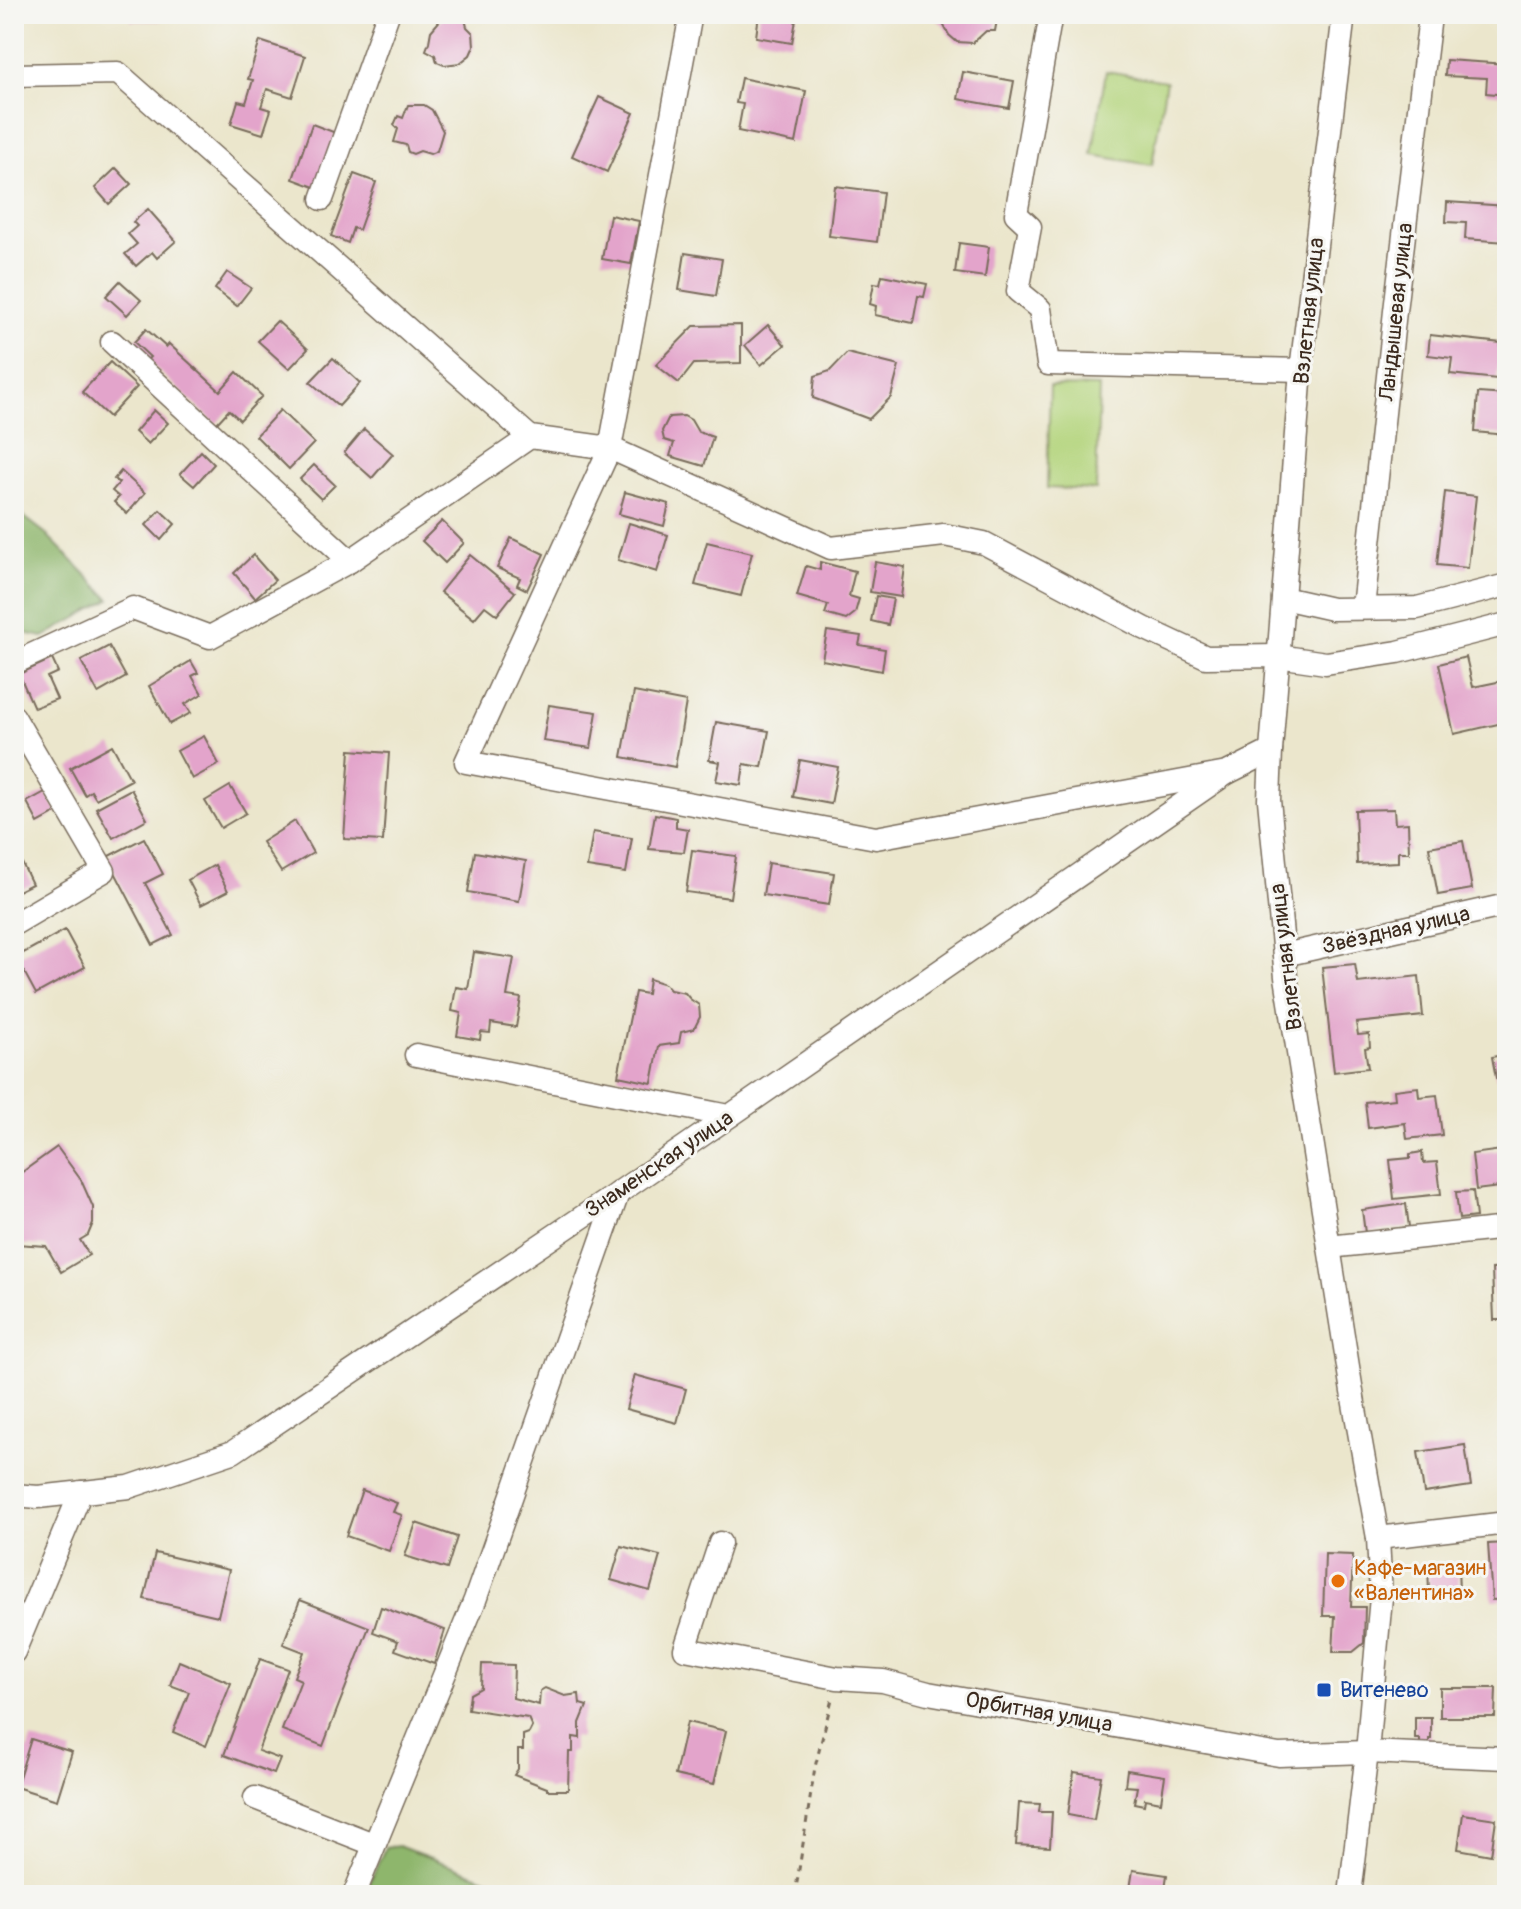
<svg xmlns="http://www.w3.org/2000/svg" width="1521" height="1909" font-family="Pangolin,sans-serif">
<rect width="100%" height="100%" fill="#f6f6f2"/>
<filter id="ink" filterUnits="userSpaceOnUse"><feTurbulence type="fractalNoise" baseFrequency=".0125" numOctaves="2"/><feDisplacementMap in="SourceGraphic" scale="16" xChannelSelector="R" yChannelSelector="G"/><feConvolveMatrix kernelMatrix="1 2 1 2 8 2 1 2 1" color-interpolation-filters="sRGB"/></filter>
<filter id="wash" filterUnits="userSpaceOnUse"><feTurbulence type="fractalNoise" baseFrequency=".006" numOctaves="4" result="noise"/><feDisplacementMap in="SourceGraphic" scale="32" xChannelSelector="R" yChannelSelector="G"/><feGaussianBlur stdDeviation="1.8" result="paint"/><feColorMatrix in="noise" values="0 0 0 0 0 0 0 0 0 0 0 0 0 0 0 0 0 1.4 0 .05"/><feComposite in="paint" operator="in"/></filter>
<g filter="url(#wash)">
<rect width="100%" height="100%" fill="#ebe6cc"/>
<!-- green -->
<g fill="#b3d47c" stroke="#777f4d" stroke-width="2">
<polygon points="1106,71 1166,81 1152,165 1092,155"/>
<polygon points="1050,386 1099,387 1096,490 1047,488"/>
</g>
<!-- forest -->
<g fill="#8eb66c" stroke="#647045" stroke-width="2">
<polygon points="14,509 45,533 110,599 43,637 14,631"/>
<polygon points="398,1846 531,1895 364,1895 385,1848"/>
</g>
<g id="blocks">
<!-- building -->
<g fill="#e3a4cb">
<rect x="131" y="14" width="30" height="7"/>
<polygon points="759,14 797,14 792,43 756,37"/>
<polygon points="937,14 998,14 995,31 986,31 973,43 957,42 949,35 943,24 936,20"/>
<polygon points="442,18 465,19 467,27 473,33 474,46 470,55 460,63 444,65 437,62 435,55 426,50 429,42 431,31"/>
<polygon points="260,41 305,56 292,97 267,89 261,107 271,110 263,134 231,124 238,101 246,103 253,80 248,79"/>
<polygon points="1446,60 1507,64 1507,95 1486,93 1487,78 1445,76"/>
<polygon points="963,72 1014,81 1009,108 958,99"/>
<polygon points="741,78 806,91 796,143 738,131 743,104 736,103"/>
<polygon points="599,97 634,113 607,172 572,156"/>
<polygon points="408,105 424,105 432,110 443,131 437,151 430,154 420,151 413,154 408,152 406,145 394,142 398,129 394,125 398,116 403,118"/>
<polygon points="312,124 336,133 317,188 293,179"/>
<polygon points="116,168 131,184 109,204 95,188"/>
<polygon points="354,174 376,182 359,230 353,228 348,243 331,236"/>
<polygon points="835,186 883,192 877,242 829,236"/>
<polygon points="1447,202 1507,206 1507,242 1465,239 1466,223 1446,222"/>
<polygon points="148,209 176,241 157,258 152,252 136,266 125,254 137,244 128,234 137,226 133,222"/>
<polygon points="610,215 639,221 631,264 602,259"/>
<polygon points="959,243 989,247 985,277 955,273"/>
<polygon points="685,253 722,259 716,296 679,290"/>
<polygon points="227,272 251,288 237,306 215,289"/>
<polygon points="882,275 927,284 924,297 918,296 913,323 875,315 876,306 870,304 874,283 880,284"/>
<polygon points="120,281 141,300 127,315 106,296"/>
<polygon points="277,321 308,349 289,369 258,341"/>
<polygon points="741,325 741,363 694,364 679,383 656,365 694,326"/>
<polygon points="768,325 785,345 761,365 745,345"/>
<polygon points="146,329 166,347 169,344 220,391 237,372 262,396 240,420 229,410 216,424 147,360 150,357 134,342"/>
<polygon points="1430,335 1501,343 1497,379 1450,374 1452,358 1428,355"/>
<polygon points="847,353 899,366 891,397 869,419 813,398 815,376 830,371"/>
<polygon points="333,358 360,383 339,406 310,382"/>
<polygon points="110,362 137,387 109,417 82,392"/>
<polygon points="1478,393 1507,395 1507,435 1475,432"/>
<polygon points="154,410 168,423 148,444 135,432"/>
<polygon points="280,410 314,443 289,469 256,436"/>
<polygon points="684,416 691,420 698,432 713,437 704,466 670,456 674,443 664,440 662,431 669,417"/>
<polygon points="364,429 393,454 372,478 344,453"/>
<polygon points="201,451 214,464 194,486 180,474"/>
<polygon points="314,465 335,485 321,499 300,479"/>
<polygon points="121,471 145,493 127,514 114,502 119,497 112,491 119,483 114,479"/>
<polygon points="625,492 669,504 664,526 619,514"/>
<polygon points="1445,492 1476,496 1468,568 1437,565"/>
<polygon points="160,510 175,524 161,540 146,525"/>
<polygon points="442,521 464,543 445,563 422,541"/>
<polygon points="629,523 668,535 657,572 618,560"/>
<polygon points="511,538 544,554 527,590 517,585 520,578 497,568"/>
<polygon points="707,542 752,553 741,596 695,585"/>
<polygon points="253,555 275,580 255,598 234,573"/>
<polygon points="470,555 515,592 497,615 485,606 474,619 440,592"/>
<polygon points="820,562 855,571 849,596 859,599 855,613 846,620 825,614 828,605 797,596 806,566 820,570"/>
<polygon points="875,562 905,567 901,597 870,592"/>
<polygon points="876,596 893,599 888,625 871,621"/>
<polygon points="827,631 861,636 859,645 885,649 882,671 822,660"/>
<polygon points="109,646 126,677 98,693 81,661"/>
<polygon points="1466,657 1473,687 1507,680 1507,722 1454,734 1439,664"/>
<polygon points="52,659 58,672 47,677 57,699 34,708 19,674"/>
<polygon points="191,661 198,673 192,676 202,694 185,704 191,713 170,724 149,686"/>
<polygon points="634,692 686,702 675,767 622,757"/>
<polygon points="549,705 597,712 591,748 543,741"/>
<polygon points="716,722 769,731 762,767 744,764 741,785 716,781 720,762 709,760"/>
<polygon points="204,736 219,764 192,779 177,751"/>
<polygon points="112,745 131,780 96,799 91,791 85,795 70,768"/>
<polygon points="350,750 389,753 383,841 344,839"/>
<polygon points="800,760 838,767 831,804 793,797"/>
<polygon points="230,786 246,813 221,828 205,801"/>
<polygon points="131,789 147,819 113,838 96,808"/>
<polygon points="45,792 58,812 38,823 27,802"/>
<polygon points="1394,809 1395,824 1408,823 1409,852 1398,852 1398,862 1357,864 1355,810"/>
<polygon points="655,814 676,818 676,827 688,829 684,852 649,849"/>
<polygon points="295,821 313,853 281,872 262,842"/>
<polygon points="593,832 632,838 626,873 587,867"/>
<polygon points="144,838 163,874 145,883 173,935 153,945 107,857"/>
<polygon points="1463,841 1472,889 1438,895 1429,847"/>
<polygon points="692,850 736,856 730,898 686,892"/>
<polygon points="475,852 526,861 519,901 468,892"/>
<polygon points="21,861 32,884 14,893 14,865"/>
<polygon points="768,863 834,873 829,905 763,895"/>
<polygon points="215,865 228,891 201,905 188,880"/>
<polygon points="65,930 85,967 36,994 16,957"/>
<polygon points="474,952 514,958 507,996 521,998 516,1027 491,1023 490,1033 481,1032 480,1040 457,1036 461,1013 452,1011 456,987 468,989"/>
<polygon points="1355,964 1358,983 1419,976 1423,1016 1356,1023 1358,1035 1369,1034 1370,1047 1365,1048 1368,1068 1334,1072 1322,967"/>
<polygon points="649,979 665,984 670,990 685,993 690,999 699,1005 700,1017 694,1029 681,1032 679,1043 659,1046 652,1083 618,1076 635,992 647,994"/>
<polygon points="1507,1054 1507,1076 1496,1078 1492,1057"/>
<polygon points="1418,1087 1419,1097 1437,1095 1442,1135 1407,1139 1405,1123 1368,1128 1365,1102 1395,1099 1394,1090"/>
<polygon points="1507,1137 1507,1186 1476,1190 1472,1154 1502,1150 1500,1138"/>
<polygon points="57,1147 81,1180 93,1207 93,1223 88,1235 80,1240 89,1255 61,1272 46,1246 16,1244 14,1246 14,1178"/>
<polygon points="1422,1152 1423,1163 1437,1162 1441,1194 1394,1199 1390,1160 1410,1158 1410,1154"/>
<polygon points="1473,1191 1476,1217 1459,1219 1456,1192"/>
<polygon points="1406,1204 1409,1227 1365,1233 1362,1210"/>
<polygon points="1507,1268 1507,1320 1494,1320 1492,1269"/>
<polygon points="635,1375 686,1389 677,1423 626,1409"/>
<polygon points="1465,1445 1471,1486 1424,1493 1418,1452"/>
<polygon points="362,1490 397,1503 393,1512 402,1515 389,1551 346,1536"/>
<polygon points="416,1523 457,1537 447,1569 405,1556"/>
<polygon points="1507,1543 1507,1599 1492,1600 1488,1544"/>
<polygon points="621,1546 660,1556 650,1591 611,1580"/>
<polygon points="155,1553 229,1570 218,1616 144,1599"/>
<polygon points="1325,1554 1353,1555 1351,1607 1365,1607 1364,1643 1353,1652 1333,1652 1335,1616 1323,1616"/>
<polygon points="1458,1563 1459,1593 1429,1594 1428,1564"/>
<polygon points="300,1600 369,1627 323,1746 282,1730 301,1680 294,1677 304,1652 283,1644"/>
<polygon points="381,1607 445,1630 434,1664 395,1650 398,1641 373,1632"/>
<polygon points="260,1659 288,1669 258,1751 280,1759 274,1774 224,1755"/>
<polygon points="179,1661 231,1683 206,1746 173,1732 189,1692 170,1685"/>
<polygon points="482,1664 514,1665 513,1698 539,1705 540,1691 545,1688 565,1696 579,1694 580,1704 587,1706 580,1723 580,1738 573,1737 573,1752 569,1752 568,1790 547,1790 547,1788 514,1775 518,1769 518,1750 523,1750 523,1735 529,1733 532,1727 528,1718 468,1709 470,1694 481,1688"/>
<polygon points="1440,1688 1496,1688 1495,1717 1440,1717"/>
<polygon points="1415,1717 1431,1717 1431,1739 1429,1739 1429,1750 1420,1750 1420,1739 1415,1739"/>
<polygon points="687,1722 726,1731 714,1784 675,1775"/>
<polygon points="31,1739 72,1752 57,1800 16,1787"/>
<polygon points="1127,1770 1165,1776 1161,1802 1145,1799 1144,1805 1134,1803 1137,1787 1125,1786"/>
<polygon points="1074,1772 1101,1776 1094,1820 1068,1815"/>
<polygon points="1019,1803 1040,1804 1039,1812 1052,1812 1050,1847 1016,1845"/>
<polygon points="1463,1814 1496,1819 1491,1855 1458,1849"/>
<polygon points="1133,1870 1167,1875 1164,1895 1129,1895"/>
</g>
</g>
</g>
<g filter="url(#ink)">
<use href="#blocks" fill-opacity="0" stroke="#796c5b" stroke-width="2"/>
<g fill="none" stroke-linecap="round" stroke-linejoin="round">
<defs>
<g id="minor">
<polyline points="1051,14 1016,214 1030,227 1018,291 1040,309 1048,364 1301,370"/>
<polyline points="1344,14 1301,370 1271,751 1269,800 1286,977 1353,1398 1378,1538 1381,1597 1367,1752 1350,1895"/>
<polyline points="14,75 118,73 530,437"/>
<polyline points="322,199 388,14"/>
<polyline points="112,342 350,561"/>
<polyline points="1283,598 1332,609 1417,608 1507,585"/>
<polyline points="1363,608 1395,311 1430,16"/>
<polyline points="14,663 133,608 210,637 350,561 530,437 610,448 691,14"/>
<polyline points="14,717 104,871 14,924"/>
<polyline points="1227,773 876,838 466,762 610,448 831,548 944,535 984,543 1144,628 1206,657 1278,656 1326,663 1398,652 1507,624"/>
<polyline points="1284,955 1507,905"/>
<polyline points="416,1055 729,1116"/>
<polyline points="1329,1247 1507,1228"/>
<polyline points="14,1495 38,1497 129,1487 233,1452 618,1193 1227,773 1271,751"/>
<polyline points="1378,1538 1507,1523"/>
<polyline points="720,1543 685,1649 837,1678 883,1681 928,1693 1279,1755 1367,1752 1507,1758"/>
<polyline points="14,1652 81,1492"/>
<polyline points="255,1798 373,1844"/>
<polyline points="354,1895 475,1600 618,1193"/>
</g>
</defs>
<!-- minor casing -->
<use href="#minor" stroke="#796c5b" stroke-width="25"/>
<!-- path -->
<polyline stroke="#796c5b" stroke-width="3" stroke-dasharray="6 6" stroke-linecap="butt" points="795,1895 815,1767 832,1699"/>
<!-- minor -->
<use href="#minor" stroke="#fff" stroke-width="22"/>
</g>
</g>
<!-- markers -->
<circle fill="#e8710a" stroke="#f6f6f2" stroke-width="3" cx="1338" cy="1581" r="8"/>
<rect fill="#1a4fb4" stroke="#f6f6f2" stroke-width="3" x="1316" y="1682" width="16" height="16" rx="4"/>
<g text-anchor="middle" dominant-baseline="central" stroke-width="6" stroke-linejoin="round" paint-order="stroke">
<!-- street labels -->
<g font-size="22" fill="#3b2a1e" stroke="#f6f6f2">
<text transform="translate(1309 311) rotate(-84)">Взлетная улица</text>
<text transform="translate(1396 312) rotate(-84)">Ландышевая улица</text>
<text transform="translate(1396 930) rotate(-13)">Звёздная улица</text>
<text transform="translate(1286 957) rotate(-97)">Взлетная улица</text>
<text transform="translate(659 1164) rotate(-34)">Знаменская улица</text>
<text transform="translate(1039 1712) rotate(10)">Орбитная улица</text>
</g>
<!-- food labels -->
<g font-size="22" fill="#c56008" stroke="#f6f6f2" text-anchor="start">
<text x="1354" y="1568">Кафе-магазин<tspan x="1354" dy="25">«Валентина»</tspan></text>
</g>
<!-- transit labels -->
<g font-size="22" fill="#164399" stroke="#f6f6f2" text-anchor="start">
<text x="1340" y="1690">Витенево</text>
</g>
</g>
<!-- margin -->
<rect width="1521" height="1909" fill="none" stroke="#f6f6f2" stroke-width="48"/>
</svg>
